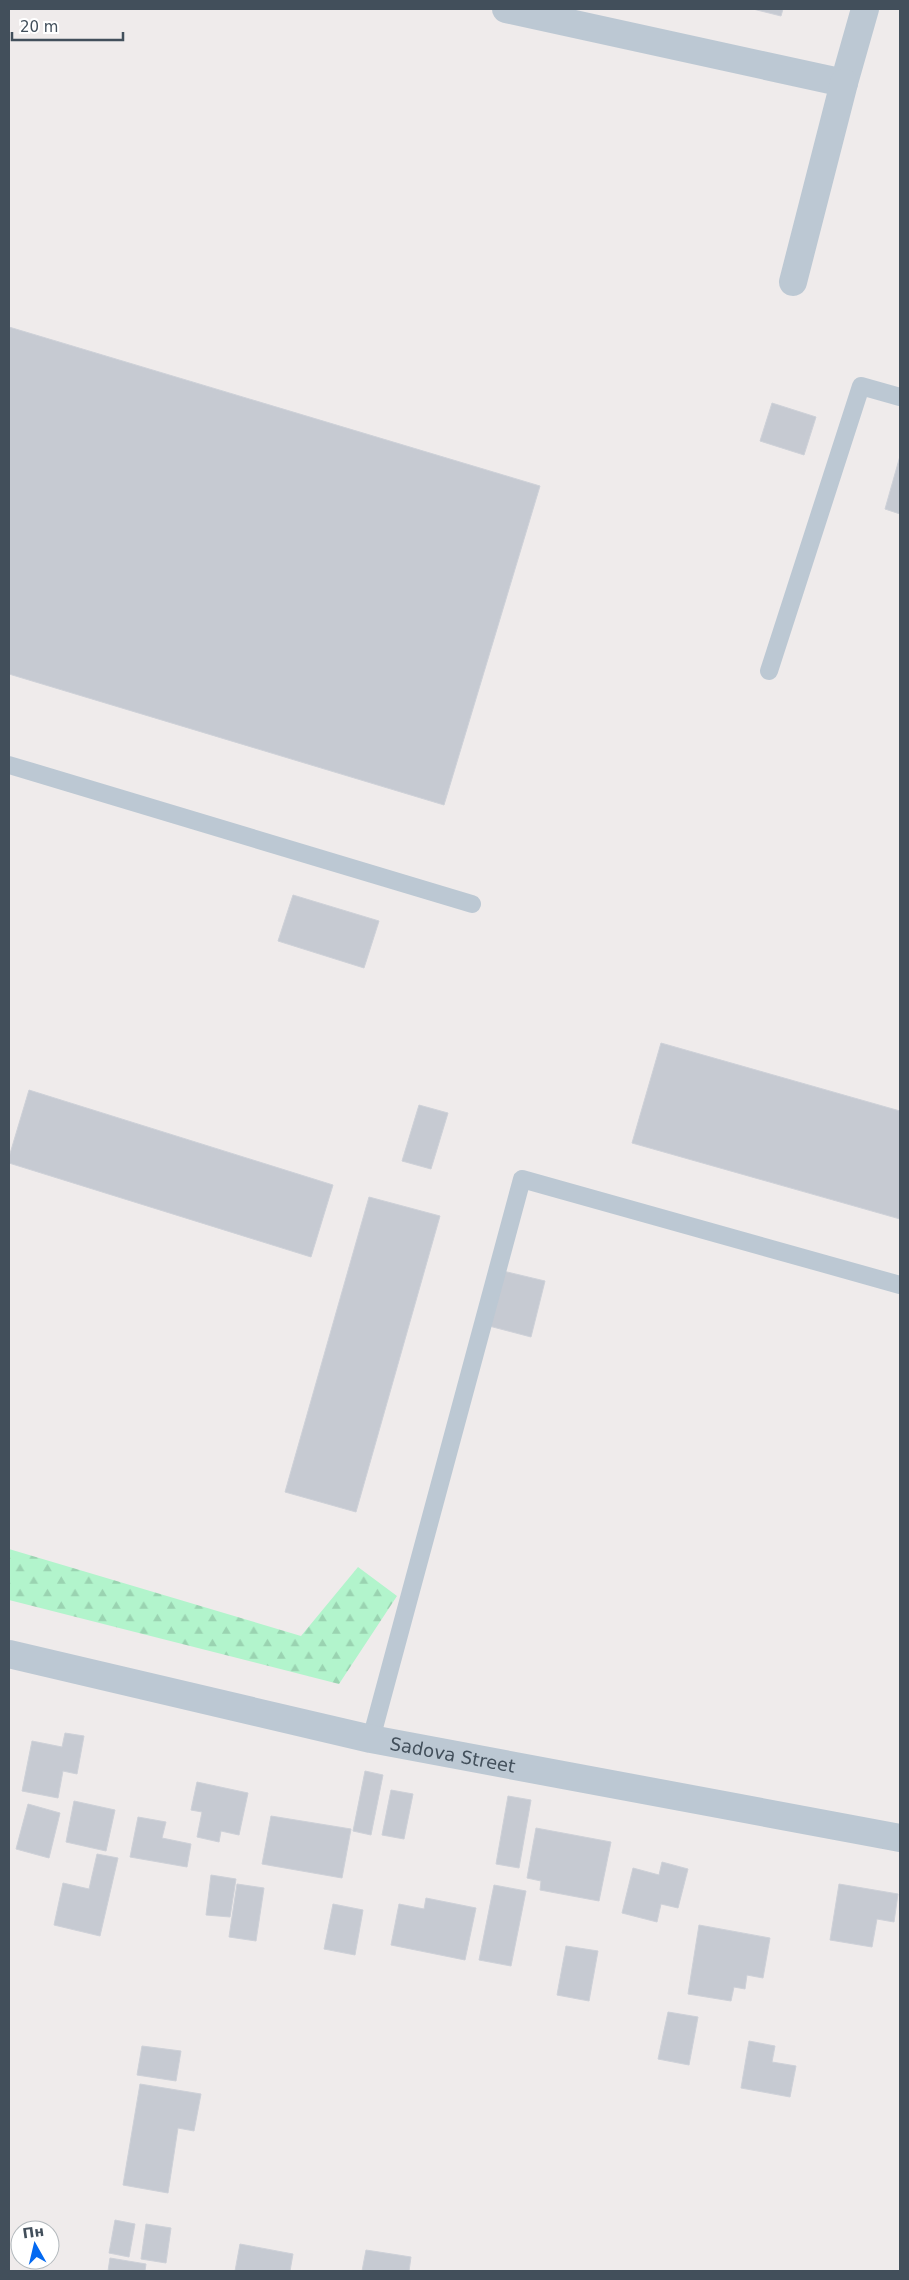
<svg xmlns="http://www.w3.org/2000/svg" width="909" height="2280" font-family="'DejaVu Sans',sans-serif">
<defs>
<pattern id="forest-firs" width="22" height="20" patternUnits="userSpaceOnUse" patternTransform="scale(1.25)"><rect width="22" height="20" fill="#b2f4cc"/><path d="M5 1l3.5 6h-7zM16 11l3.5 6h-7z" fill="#9ad3b1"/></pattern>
</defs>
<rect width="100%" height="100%" fill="#efebeb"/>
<!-- forest -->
<polygon fill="url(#forest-firs)" points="9,1549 301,1636 358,1567 397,1596 339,1684 9,1600"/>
<!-- building -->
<g fill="#c6cad2" stroke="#ced1d8">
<polygon points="753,9 783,9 781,16"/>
<polygon points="9,327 540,486 444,805 9,674"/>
<polygon points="772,403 816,417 804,455 760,441"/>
<polygon points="900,456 900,514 885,509"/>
<polygon points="293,895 379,921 364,968 278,941"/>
<polygon points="661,1043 900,1111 900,1219 632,1143"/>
<polygon points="29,1090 333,1185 311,1257 9,1163 9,1157"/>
<polygon points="419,1105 448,1113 431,1169 402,1161"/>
<polygon points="369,1197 440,1216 356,1512 285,1492"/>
<polygon points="503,1271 545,1281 531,1337 489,1326"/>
<polygon points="65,1733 84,1736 77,1774 63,1771 58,1798 22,1791 32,1741 62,1747"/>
<polygon points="365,1771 383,1775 371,1835 353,1831"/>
<polygon points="197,1782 248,1793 239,1835 221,1831 219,1842 197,1837 202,1812 191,1810"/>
<polygon points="391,1790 413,1794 404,1839 382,1835"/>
<polygon points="508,1796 531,1800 519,1868 496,1864"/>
<polygon points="74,1801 115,1810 106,1851 66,1842"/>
<polygon points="28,1804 60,1813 49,1858 16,1849"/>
<polygon points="271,1816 351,1829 342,1878 262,1864"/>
<polygon points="138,1817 166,1822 162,1838 191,1844 187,1867 130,1857"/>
<polygon points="536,1828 611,1842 599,1901 540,1890 541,1881 527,1878"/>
<polygon points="97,1854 118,1858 100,1936 54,1925 63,1883 89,1889"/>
<polygon points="662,1862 688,1869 678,1908 661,1904 657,1922 622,1913 633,1868 659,1875"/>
<polygon points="211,1875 236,1879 230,1917 206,1915"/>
<polygon points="237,1884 264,1888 256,1941 229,1937"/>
<polygon points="839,1884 898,1894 894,1922 877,1919 872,1947 830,1940"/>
<polygon points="494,1885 526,1891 511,1966 479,1960"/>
<polygon points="426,1898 476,1908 465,1960 391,1945 399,1904 424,1909"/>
<polygon points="333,1904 363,1910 355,1955 324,1949"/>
<polygon points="699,1925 770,1938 763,1978 747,1975 745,1989 734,1987 731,2001 688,1994"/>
<polygon points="566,1946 598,1951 589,2001 557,1995"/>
<polygon points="668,2012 698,2017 689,2065 658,2059"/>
<polygon points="749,2041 775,2046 772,2062 796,2066 790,2097 741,2088"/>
<polygon points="142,2046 181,2051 176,2081 137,2075"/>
<polygon points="140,2084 201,2094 194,2131 178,2128 168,2193 123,2185"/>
<polygon points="115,2220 135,2224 129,2257 109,2253"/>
<polygon points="146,2224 171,2228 166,2263 141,2259"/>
<polygon points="240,2244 293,2254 290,2271 235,2271"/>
<polygon points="366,2250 411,2257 409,2271 362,2271"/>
<polygon points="110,2258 146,2264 145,2271 108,2271"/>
</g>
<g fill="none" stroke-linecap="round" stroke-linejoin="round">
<!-- lane -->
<g stroke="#bcc8d3" stroke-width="18">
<polyline points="769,671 861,386 900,397"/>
<polyline points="9,765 472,904"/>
<polyline points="371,1739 522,1179 900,1285"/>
</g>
<!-- street -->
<g stroke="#bcc8d3" stroke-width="28">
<polyline points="506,9 844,83 865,9"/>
<polyline points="793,282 844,83"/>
<path id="s1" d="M9 1654 371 1739 900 1838"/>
</g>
</g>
<g text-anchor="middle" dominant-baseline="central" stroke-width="4" stroke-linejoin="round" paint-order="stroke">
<!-- street labels -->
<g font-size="18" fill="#424f5b" stroke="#fff">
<text stroke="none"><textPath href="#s1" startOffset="455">Sadova Street</textPath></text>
</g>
</g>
<!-- border -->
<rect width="909" height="2280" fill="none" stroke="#424f5b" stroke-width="20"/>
<!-- north arrow -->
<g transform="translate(35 2245) rotate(352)"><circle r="24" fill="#ffffff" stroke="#b3b9bd"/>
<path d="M0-4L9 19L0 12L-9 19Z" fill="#0369f1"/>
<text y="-8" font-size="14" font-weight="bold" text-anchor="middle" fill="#424f5b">Пн</text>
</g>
<!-- scale -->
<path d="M12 32v8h111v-8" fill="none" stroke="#424f5b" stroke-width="2.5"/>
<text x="20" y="32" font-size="15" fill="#424f5b" stroke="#ffffff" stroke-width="4" paint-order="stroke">20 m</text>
</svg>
